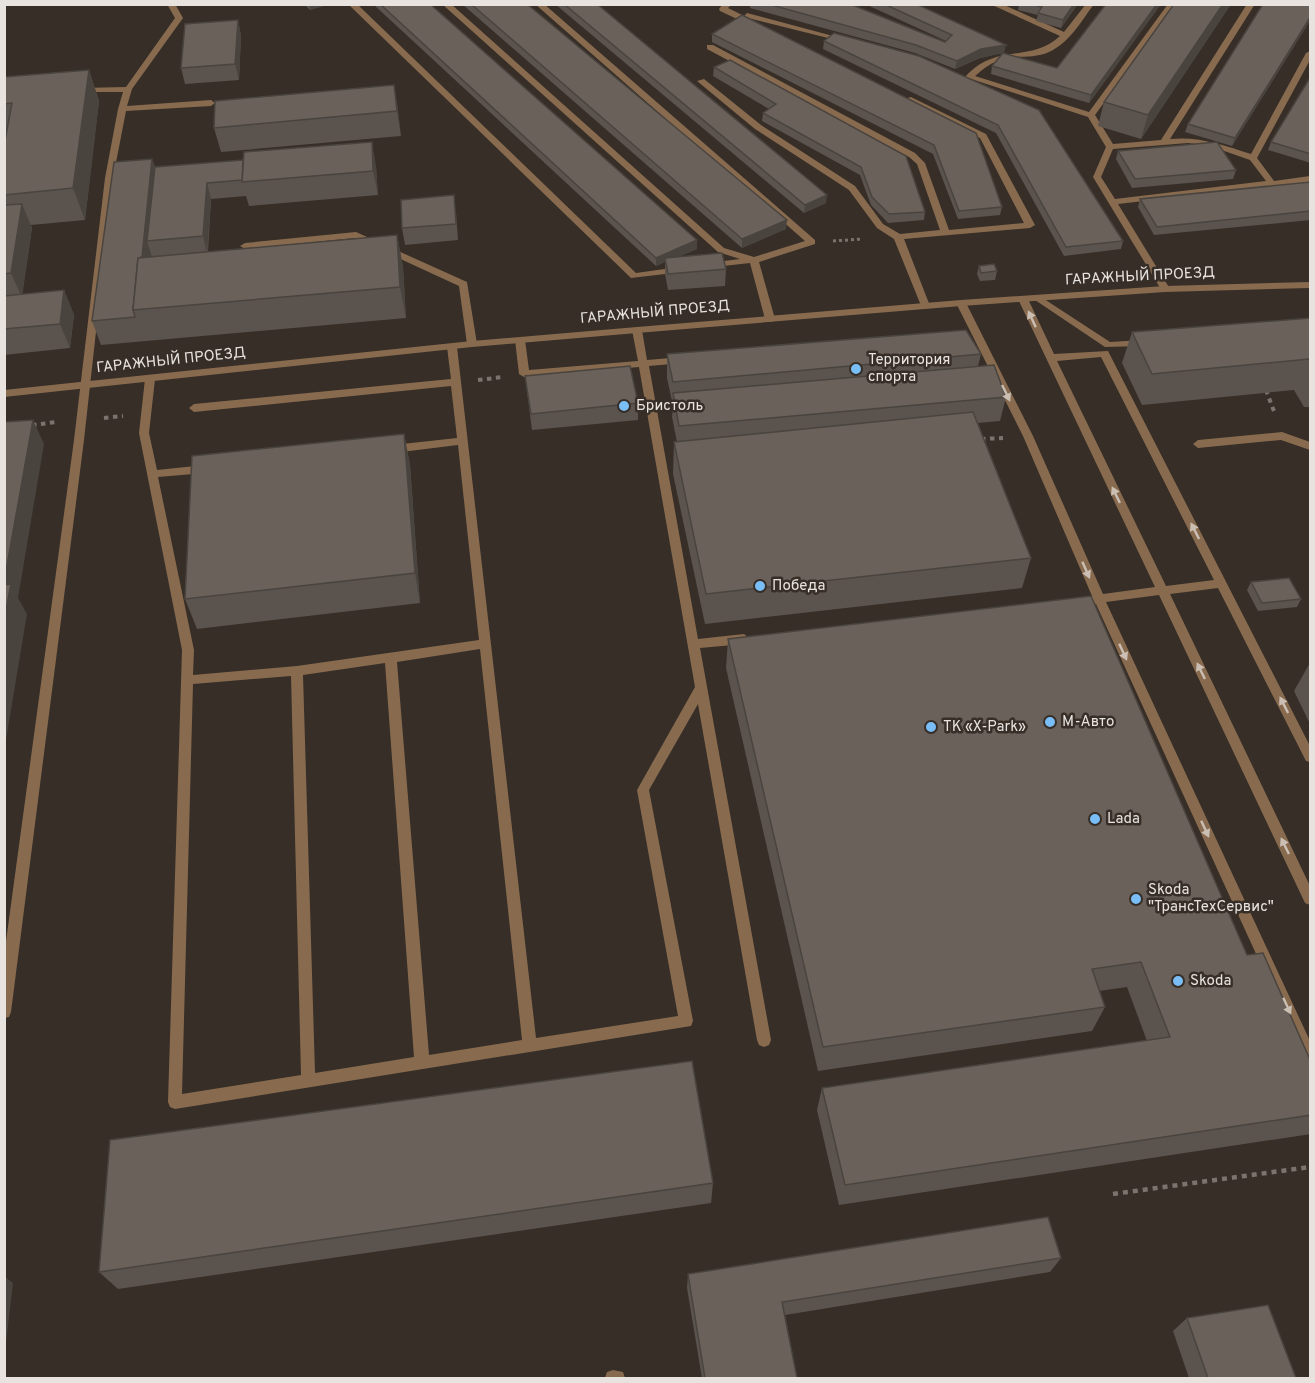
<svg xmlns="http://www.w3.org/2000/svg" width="1315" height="1383" font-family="Overpass,sans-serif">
<rect width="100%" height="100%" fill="#362e27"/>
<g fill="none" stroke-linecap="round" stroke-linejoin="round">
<!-- path-far2 -->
<polyline stroke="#7b746e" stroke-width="3" stroke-dasharray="3 3" stroke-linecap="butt" points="833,241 862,239"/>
<!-- path-far1 -->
<g stroke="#7b746e" stroke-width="4" stroke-dasharray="4.5 4.5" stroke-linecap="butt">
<polyline points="478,380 503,377"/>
<polyline points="1266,390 1275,414"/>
<polyline points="104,418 123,416"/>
<polyline points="32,425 57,422"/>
<polyline points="981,439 1003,438"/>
</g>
<!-- path -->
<polyline stroke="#7b746e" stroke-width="4.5" stroke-dasharray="5 5" stroke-linecap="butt" points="1113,1194 1310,1167"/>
<!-- lane -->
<g fill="#886b4f" fill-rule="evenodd">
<polygon points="167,4 175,4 183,18 132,89 127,106 211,100 215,103 211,106 126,111 113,178 84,440 11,1012 9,1017 4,1018 4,956 74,440 105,178 118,109 123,92 81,92 77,90 81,88 126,87 175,18"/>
<polygon points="348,4 357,4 636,273 679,267 682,268 682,272 631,278"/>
<polygon points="442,4 451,4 724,248 754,257 805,241 535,4 544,4 815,240 815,244 759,262 775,319 773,321 770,322 765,319 750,263 705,268 705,264 708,263 740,259 718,252"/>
<polygon points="723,4 732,4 728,8 744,16 747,13 848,40 844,42 748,18 759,24 752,26 720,11 719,9"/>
<path d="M990 4H1002L1064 32 1086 4H1094C1081 22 1069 43 1049 52 1034 59 1018 55 1003 59 992 62 983 69 975 76L1089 112 1168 4H1176L1095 115 1113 144 1161 140 1247 4H1255L1170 139C1199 136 1223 145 1251 154L1306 53 1310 51V60L1257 158 1274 181 1310 176V182L1118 204 1170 289 1165 292 1162 291 1093 177 1106 147 1088 117 965 77C997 42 1029 64 1060 36ZM1188 143 1210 146 1250 160 1266 181 1115 199 1101 177 1113 149Z"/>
<polygon points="707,45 713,45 915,153 925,163 949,230 1024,223 980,138 904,99 911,97 986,134 1035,225 1030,228 904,239 930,306 925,309 922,308 894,239 877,228 849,190 755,129 697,81 704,79 761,125 855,186 883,224 900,234 940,230 917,164 909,157 707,49"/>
<polygon points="356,232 467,282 477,344 475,346 469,346 467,344 459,286 355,238 245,249 240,246 245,243"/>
<polygon points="1038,295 1110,342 1142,340 1147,343 1142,346 1105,347 1035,300 1035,296"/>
<path d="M1023 296 1028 299 1054 354 1108 351 1310 746V762L1306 761 1218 588 1170 594 1310 886V905L1305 903 1159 595 1106 602 1310 1041V1063L1305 1061 1096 604 1088 603 1086 600 1092 596 1023 436 956 303 961 300 966 303 1033 436 1103 594 1155 587 1018 299ZM1101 357 1214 580 1166 586 1057 361Z"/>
<path d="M637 327 642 330 647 360 683 357 688 360 683 363 649 366 698 639 744 634 750 639 744 644 700 648 771 1040 769 1045 764 1047 759 1045 757 1040 698 704 649 790 693 1021 691 1026 175 1109 170 1107 168 1102 182 650 139 433 145 379 150 376 155 379 149 433 157 470 205 465 210 469 205 473 158 477 194 650 193 675 297 666 479 640 458 445 393 453 388 449 393 445 457 438 451 386 194 412 189 408 194 404 451 379 447 347 452 344 457 347 536 1038 678 1016 637 790 695 687 639 367 524 377 519 374 515 340 520 337 525 340 529 370 638 361 632 330ZM480 649 522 1040 429 1055 397 662ZM385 663 414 1057 315 1073 303 675ZM291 676 301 1075 182 1094 193 684Z"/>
<polygon points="1282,432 1310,442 1310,450 1281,440 1198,448 1193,444 1198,440"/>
<polygon points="613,1370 623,1372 625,1378 605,1378 607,1372"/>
</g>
<!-- street -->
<polygon fill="#886b4f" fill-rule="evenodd" points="1310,282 1310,288 1165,292 961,306 637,333 472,347 4,397 4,390 472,341 637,327 961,300 1165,286"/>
</g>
<!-- wall -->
<g fill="#5b534d">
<polygon points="304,4 330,4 310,10"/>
<polygon points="373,4 430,4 697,249 678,257 726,269 725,286 668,290 665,274 665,262 656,266"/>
<polygon points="462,4 527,4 786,229 742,248"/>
<polygon points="555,4 597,4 826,203 804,213"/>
<polygon points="750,4 850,4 945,42 946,41 865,4 916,4 1004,53 1057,68 1106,4 1161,4 1089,103 991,74 992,66 1002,53 980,58 955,69 915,53 750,8"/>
<polygon points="1019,4 1078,4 1061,28 1036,21 1038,15 1018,10"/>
<polygon points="1174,4 1231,4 1141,139 1098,126 1104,102"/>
<polygon points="1311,4 1311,19 1232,146 1185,132 1188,124"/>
<polygon points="238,20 241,36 239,80 185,84 181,68"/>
<polygon points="712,34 976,133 1002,207 1000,215 958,219 933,154 712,42"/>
<polygon points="824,41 1039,110 1123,241 1121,249 1064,256 996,133 823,49"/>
<polygon points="730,60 925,212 924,220 888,223 871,205 860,175 762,121 763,113 769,109 713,76 714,67"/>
<polygon points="89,70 99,101 85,220 31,225 32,228 22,294 64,290 74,315 70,348 4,355 4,146 6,136 4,136 4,77"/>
<polygon points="1311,76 1311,163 1268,150 1271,142"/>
<polygon points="394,85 401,136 221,152 214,128"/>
<polygon points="1118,151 1236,170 1233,179 1132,188 1116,159"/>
<polygon points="152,159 155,167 376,166 378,195 249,206 246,196 211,199 208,252 397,235 403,267 406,318 101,345 92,321"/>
<polygon points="1311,182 1311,220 1154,235 1138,207 1140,199"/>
<polygon points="456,212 458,240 405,245 402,228"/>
<polygon points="979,266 997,271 995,280 980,281 977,274"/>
<polygon points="1311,318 1311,407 1304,407 1294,390 1142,405 1122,363 1132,332"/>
<polygon points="667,354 981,354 978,366 1006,397 1000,421 978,423 1031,558 1022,588 705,624 673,474 674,442 677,442 672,417 673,406 667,378"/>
<polygon points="525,376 638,403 638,420 532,430"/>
<polygon points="404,434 410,465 420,603 197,629 185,599"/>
<polygon points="1251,582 1301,599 1297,607 1258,611 1247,590"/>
<polygon points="728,639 1247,955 1311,1062 1311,1134 839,1205 817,1110 822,1088 1147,1041 1127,987 1099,991 1105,1007 1092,1031 818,1071 726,668"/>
<polygon points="1311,661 1311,726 1294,691"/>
<polygon points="713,1183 711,1203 118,1289 99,1272"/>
<polygon points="1061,1258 1050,1272 785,1315 797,1378 702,1378 687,1288 688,1274"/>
<polygon points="1187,1318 1296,1378 1189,1378 1173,1331"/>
</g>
<!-- shaded-wall -->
<g fill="#4a443f">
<polygon points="309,4 330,4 310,10"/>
<polygon points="1074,4 1078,4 1061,28 1063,20"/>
<polygon points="1157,4 1161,4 1089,103 1091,95"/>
<polygon points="1223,4 1231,4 1141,139 1148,115"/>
<polygon points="1311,16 1311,19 1232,146 1235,138"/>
<polygon points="238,20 241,36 239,80 235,64"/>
<polygon points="1006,45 1004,53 980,58 955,69 957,61 981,49"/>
<polygon points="89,70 99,101 85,220 73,188"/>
<polygon points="394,85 398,109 401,136 397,111"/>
<polygon points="372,142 376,166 378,195 373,171"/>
<polygon points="152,159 160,183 147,241 152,257 136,310"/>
<polygon points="207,183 211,199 207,253 203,236"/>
<polygon points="827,195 826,203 804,213 805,205"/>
<polygon points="22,204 32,228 22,298 11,273"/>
<polygon points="787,220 786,229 742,248 742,239"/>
<polygon points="397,235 403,267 406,318 400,287"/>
<polygon points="697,240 697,249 666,262 665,258 665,262 656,266 656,258"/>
<polygon points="64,290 74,315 70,348 60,324"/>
<polygon points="33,420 44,444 18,598 27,614 4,752 4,582"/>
<polygon points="404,434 410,465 420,603 415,573"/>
<polygon points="4,1276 13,1283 4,1360"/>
</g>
<!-- building -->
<g fill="#6a615a" stroke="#4a443f" stroke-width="1.5">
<polygon points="380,4 430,4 697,240 656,258"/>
<polygon points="471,4 527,4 787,220 742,239"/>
<polygon points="564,4 597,4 827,195 805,205"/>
<polygon points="768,4 850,4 945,42 952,35 884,4 916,4 1006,45 981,49 957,61 916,45"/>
<polygon points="1031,4 1074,4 1063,20 1038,13 1042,7"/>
<polygon points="1106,4 1157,4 1091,95 992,66 1003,53 1057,68"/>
<polygon points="1174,4 1223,4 1148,115 1104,102"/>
<polygon points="1263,4 1311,4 1311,16 1235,138 1188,124"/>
<polygon points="742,15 976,133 1002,207 959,211 934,145 712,34"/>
<polygon points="238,20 235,64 181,68 185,24"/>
<polygon points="834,33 919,56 1039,110 1123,241 1066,247 998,125 824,41"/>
<polygon points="730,60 906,156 925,212 889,214 872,197 861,167 763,113 776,104 714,67"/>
<polygon points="89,70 73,188 4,195 4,146 12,103 4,104 4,77"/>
<polygon points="1311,76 1311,154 1271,142"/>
<polygon points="394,85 397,111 214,128 215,101"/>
<polygon points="372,142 373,171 242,182 244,152"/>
<polygon points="1217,142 1236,170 1135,179 1118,151"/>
<polygon points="152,159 142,257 138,258 133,310 135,317 92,321 114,162"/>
<polygon points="243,160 242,180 207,183 203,236 147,241 155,167"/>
<polygon points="1311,182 1311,211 1157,227 1140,199"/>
<polygon points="454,195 456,224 402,228 401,200"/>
<polygon points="22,204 11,273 4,274 4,205"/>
<polygon points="397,235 400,287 133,310 138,258"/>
<polygon points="722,253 726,269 668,274 665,258"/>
<polygon points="994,264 997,271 981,273 979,266"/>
<polygon points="64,290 60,324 4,329 4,296"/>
<polygon points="1311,318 1311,362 1309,359 1152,374 1132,332"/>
<polygon points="966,330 981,354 673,382 667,354"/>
<polygon points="994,365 1006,397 679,426 673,393"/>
<polygon points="630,366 638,403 531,414 525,376"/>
<polygon points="973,412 1031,558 706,594 674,442"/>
<polygon points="33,420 4,582 4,422"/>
<polygon points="404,434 415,573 185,599 192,456"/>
<polygon points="1289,578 1301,599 1262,603 1251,582"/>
<polygon points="11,584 4,620 4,585"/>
<polygon points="1091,596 1247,955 1263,953 1311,1062 1311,1115 845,1185 822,1088 1170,1037 1141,962 1092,969 1105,1007 823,1047 728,639"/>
<polygon points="692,1061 713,1183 99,1272 110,1140"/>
<polygon points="1048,1217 1061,1258 782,1302 797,1378 705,1378 688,1274"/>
<polygon points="1268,1305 1296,1378 1208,1378 1187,1318"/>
</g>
<!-- one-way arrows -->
<defs><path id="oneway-solid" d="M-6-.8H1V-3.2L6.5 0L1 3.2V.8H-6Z" transform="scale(1.5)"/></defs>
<g fill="#cbbfb4">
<use href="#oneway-solid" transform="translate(1032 319) rotate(-115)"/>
<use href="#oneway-solid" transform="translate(1006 393) rotate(64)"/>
<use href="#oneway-solid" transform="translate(1116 495) rotate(-116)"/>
<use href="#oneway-solid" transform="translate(1195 531) rotate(-117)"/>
<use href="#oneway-solid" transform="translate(1086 570) rotate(66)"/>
<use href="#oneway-solid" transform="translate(1123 652) rotate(65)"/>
<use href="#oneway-solid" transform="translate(1201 671) rotate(-116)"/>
<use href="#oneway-solid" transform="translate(1284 705) rotate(-117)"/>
<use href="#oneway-solid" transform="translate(1205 829) rotate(65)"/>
<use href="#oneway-solid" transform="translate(1285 846) rotate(-116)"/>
<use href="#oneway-solid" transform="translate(1287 1006) rotate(65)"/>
</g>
<!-- markers -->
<g fill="#7abef8" stroke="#362e27" stroke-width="2">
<circle cx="856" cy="369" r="6"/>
<circle cx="624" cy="406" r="6"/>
<circle cx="760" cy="586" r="6"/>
<circle cx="1050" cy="722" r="6"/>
<circle cx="931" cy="727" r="6"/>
<circle cx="1095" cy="819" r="6"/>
<circle cx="1136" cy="899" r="6"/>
<circle cx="1178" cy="981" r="6"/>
</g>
<g text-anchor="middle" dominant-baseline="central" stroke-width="5" stroke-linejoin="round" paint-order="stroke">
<!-- street labels -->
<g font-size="15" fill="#e8e3df" stroke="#362e27">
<text transform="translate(1140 277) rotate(-3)">ГАРАЖНЫЙ ПРОЕЗД</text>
<text transform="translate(655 313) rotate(-5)">ГАРАЖНЫЙ ПРОЕЗД</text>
<text transform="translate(171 361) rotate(-6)">ГАРАЖНЫЙ ПРОЕЗД</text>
</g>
<!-- poi labels -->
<g font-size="15" fill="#e8e3df" stroke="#362e27" text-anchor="start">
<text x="868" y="360">Территория<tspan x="868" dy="17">спорта</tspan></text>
<text x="636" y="406">Бристоль</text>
<text x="772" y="586">Победа</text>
<text x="1062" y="722">М-Авто</text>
<text x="943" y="727">ТК «X-Park»</text>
<text x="1107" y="819">Lada</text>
<text x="1148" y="890">Skoda<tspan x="1148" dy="17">"ТрансТехСервис"</tspan></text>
<text x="1190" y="981">Skoda</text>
</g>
</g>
<!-- border -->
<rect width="1315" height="1383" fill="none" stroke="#e8e3df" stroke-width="12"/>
</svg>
